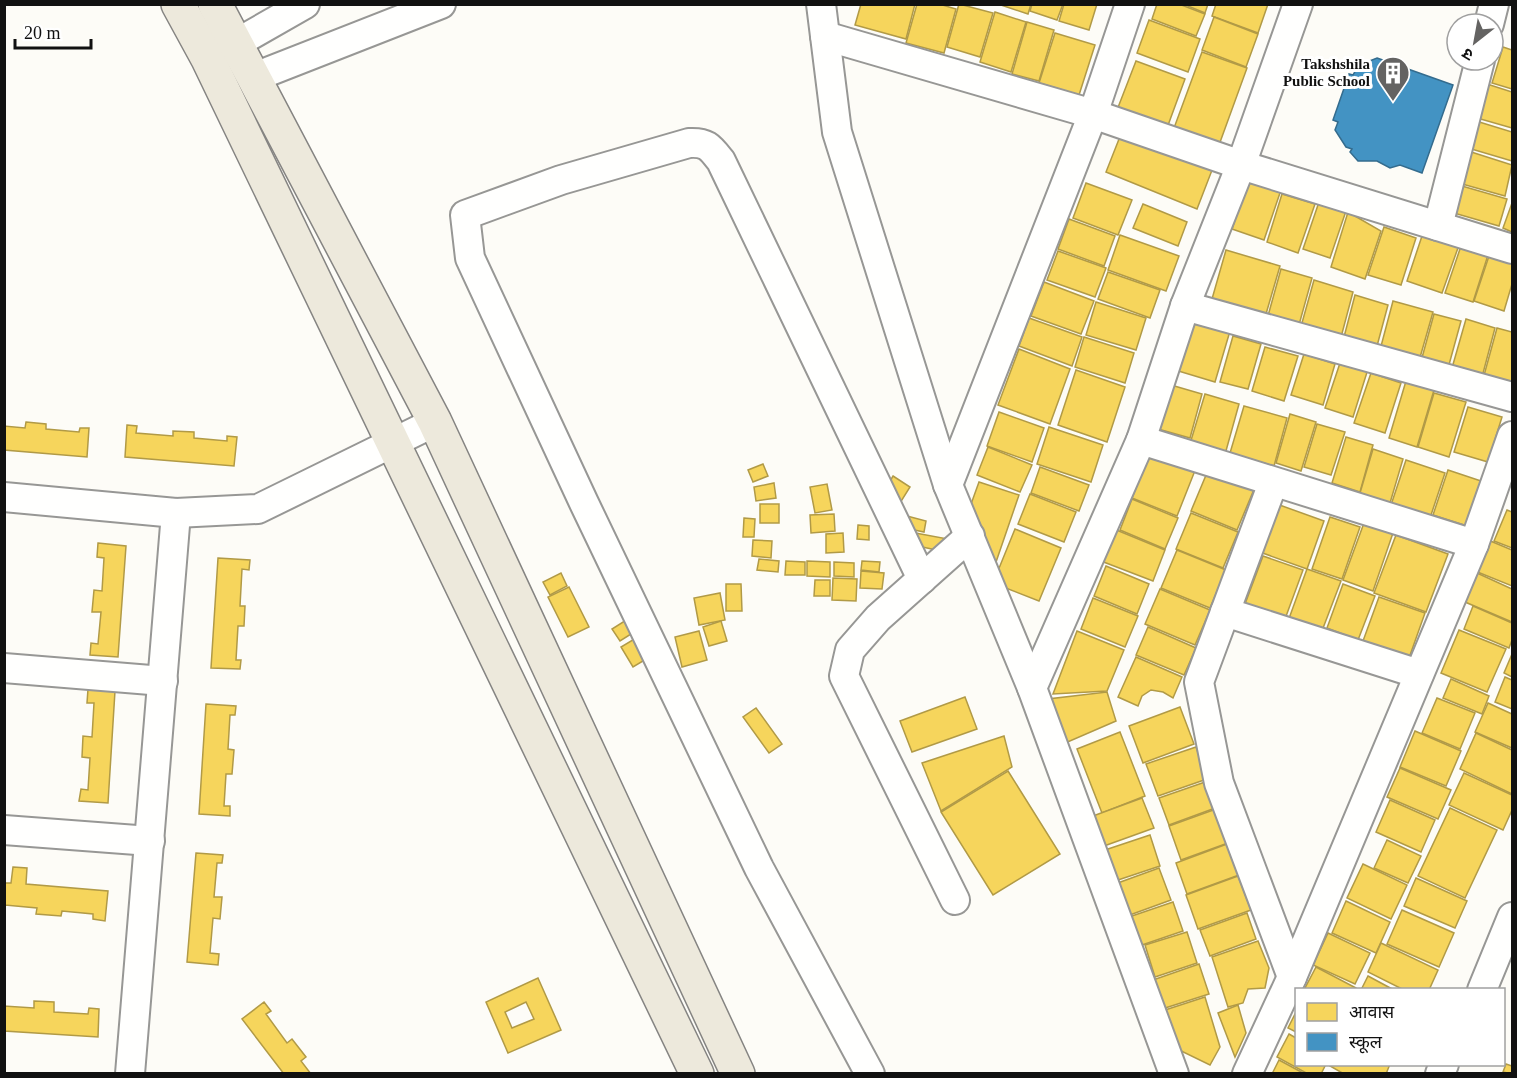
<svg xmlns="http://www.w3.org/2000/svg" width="1517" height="1078" font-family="'Times New Roman','Noto Sans Devanagari',serif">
<rect width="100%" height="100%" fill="#fdfcf7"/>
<!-- homes -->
<g fill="#f6d55c" stroke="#b19a46" stroke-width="1.5" fill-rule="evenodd">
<polygon points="861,4 915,4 906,39 855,25"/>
<polygon points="917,4 939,4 956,9 944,53 906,43"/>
<polygon points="959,4 993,13 980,57 947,47"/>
<polygon points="998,4 1031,4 1028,14"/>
<polygon points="1032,4 1063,4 1057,20 1030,11"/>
<polygon points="1064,4 1097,4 1089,30 1059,21"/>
<polygon points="1157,4 1179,4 1205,14 1196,36 1152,19"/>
<polygon points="1183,4 1208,4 1205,13"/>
<polygon points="1216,4 1268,4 1258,33 1212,16"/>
<polygon points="995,12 1026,22 1011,72 980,62"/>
<polygon points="1214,17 1258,34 1246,67 1202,50"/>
<polygon points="1149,20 1200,39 1188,72 1137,53"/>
<polygon points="1027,22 1054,30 1039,81 1012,74"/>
<polygon points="1055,33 1095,45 1079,95 1039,83"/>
<polygon points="1503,47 1512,50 1512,89 1492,83"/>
<polygon points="1202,52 1247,68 1219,145 1174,128"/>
<polygon points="1136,61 1185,79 1167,128 1117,110"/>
<polygon points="1487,84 1512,92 1512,128 1477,118"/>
<polygon points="1476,121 1512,132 1512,161 1468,148"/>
<polygon points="1123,129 1214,165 1197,209 1106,172"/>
<polygon points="1465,150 1512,165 1505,196 1455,182"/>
<polygon points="1251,173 1283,184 1264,240 1232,229"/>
<polygon points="1086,183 1132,200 1118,235 1073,218"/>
<polygon points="1455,184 1507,199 1499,226 1447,211"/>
<polygon points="1282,194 1315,204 1298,253 1267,242"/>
<polygon points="1319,202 1346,211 1330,258 1303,249"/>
<polygon points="1512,203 1512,232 1503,228"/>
<polygon points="1143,204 1187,222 1178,246 1133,228"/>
<polygon points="1348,212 1381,231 1365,279 1331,267"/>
<polygon points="1069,219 1115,236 1104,266 1058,249"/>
<polygon points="1384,227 1416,238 1401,285 1368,275"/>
<polygon points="1423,233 1459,245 1442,293 1407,281"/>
<polygon points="1120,235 1179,256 1166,291 1108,270"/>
<polygon points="1461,246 1488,255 1473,302 1445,293"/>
<polygon points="1226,250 1280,266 1266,314 1212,299"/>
<polygon points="1058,251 1106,268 1095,297 1047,280"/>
<polygon points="1490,253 1512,261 1512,284 1504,311 1474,301"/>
<polygon points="1281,269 1312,278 1297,332 1266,323"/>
<polygon points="1108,272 1160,290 1150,318 1098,299"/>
<polygon points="1314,280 1353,292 1340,341 1300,330"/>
<polygon points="1044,282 1094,301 1081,334 1031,316"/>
<polygon points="1355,295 1388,305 1377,346 1344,337"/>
<polygon points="1393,301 1433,312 1419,361 1380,350"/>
<polygon points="1096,302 1146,318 1136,350 1086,335"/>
<polygon points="1434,314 1461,321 1447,372 1420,365"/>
<polygon points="1029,318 1082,337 1072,366 1019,346"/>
<polygon points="1466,319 1495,328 1482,377 1452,368"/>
<polygon points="1189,320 1230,331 1215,382 1175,370"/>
<polygon points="1497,328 1512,332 1512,388 1483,379"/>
<polygon points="1233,336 1261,344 1248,389 1220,382"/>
<polygon points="1084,337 1134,353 1125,383 1075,367"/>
<polygon points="1265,347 1298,356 1284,401 1252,391"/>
<polygon points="1019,349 1070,369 1050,424 998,405"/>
<polygon points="1304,354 1335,364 1323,405 1291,395"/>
<polygon points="1341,360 1368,369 1353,417 1325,408"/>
<polygon points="1076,370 1125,387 1107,442 1058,425"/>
<polygon points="1371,373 1401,383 1385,433 1354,423"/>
<polygon points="1406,381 1434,390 1417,447 1389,438"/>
<polygon points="1171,385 1202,394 1190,438 1158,429"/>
<polygon points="1434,393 1466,402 1449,457 1418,447"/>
<polygon points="1205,394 1239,404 1224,458 1189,447"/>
<polygon points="1244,406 1287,418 1274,466 1230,453"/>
<polygon points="1468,407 1502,417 1488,462 1454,452"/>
<polygon points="999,412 1044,428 1032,462 987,446"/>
<polygon points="1290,414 1316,422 1301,471 1276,463"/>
<polygon points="26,422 46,424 46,429 79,432 80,428 89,428 87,457 4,450 4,426 25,428"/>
<polygon points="1317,424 1345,432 1331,475 1304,467"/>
<polygon points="127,425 137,426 136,433 173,436 173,431 194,432 194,438 227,441 227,436 237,437 234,466 125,457"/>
<polygon points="1049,427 1103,445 1091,482 1037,464"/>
<polygon points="1346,437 1373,445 1360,492 1332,483"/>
<polygon points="988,447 1032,465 1020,492 977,475"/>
<polygon points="1373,449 1403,459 1390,503 1360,493"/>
<polygon points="1151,450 1196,468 1177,516 1132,498"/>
<polygon points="1406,460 1445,473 1430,518 1391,505"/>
<polygon points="763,464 768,476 753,482 748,470"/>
<polygon points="1040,467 1089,485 1079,511 1031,493"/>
<polygon points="1209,468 1255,487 1237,530 1191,511"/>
<polygon points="1448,470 1481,481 1467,526 1433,515"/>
<polygon points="893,476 910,487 900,503 883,493"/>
<polygon points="979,482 1019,495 996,562 966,518"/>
<polygon points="774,483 776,498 756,501 754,487"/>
<polygon points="827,484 832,510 815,513 810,487"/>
<polygon points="1030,494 1076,512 1064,542 1018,524"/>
<polygon points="1132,499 1178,518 1165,549 1120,530"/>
<polygon points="1274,503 1324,521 1307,569 1257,551"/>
<rect x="760" y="504" width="19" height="19"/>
<polygon points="1507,510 1512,512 1512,548 1494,541"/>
<polygon points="1191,513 1238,532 1223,568 1176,549"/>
<polygon points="834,514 835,531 811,533 810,515"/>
<polygon points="907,516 926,521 924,532 905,528"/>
<polygon points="1330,517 1360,527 1342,579 1312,569"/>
<polygon points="744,518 755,519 754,537 743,537"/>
<polygon points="1364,523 1393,533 1373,591 1343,580"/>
<polygon points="858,525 869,526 869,540 857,539"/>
<polygon points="1015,529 1061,548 1039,601 993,583"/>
<polygon points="1114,529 1165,550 1153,581 1101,561"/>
<polygon points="910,532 948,539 946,552 908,544"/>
<polygon points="843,533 844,552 826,553 826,534"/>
<polygon points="1396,535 1448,554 1426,612 1374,593"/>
<polygon points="753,540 772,541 771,558 752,556"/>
<polygon points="1488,540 1512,550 1512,586 1475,571"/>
<polygon points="98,543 126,546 118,657 90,655 91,643 98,644 101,612 92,612 94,590 102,591 104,558 97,557"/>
<polygon points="1177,550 1226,570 1210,608 1161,588"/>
<polygon points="1263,556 1303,570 1285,619 1245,604"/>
<polygon points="218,558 250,560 249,570 242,569 240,606 245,606 244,626 238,626 236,660 241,660 240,669 211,668"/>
<polygon points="759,559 779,561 778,572 757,570"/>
<polygon points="786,561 805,562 805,575 785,575"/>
<polygon points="807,561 830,562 830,577 807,576"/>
<polygon points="862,561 880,562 879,572 861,570"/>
<polygon points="834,562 854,563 854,577 834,576"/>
<polygon points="1106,566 1149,584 1137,614 1094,596"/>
<polygon points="1307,569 1341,581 1320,636 1287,624"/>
<polygon points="861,571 884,573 882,589 860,588"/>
<polygon points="561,573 567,586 550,595 543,582"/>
<polygon points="1477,573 1512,589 1512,622 1465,602"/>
<polygon points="833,578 857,579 856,601 832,600"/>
<polygon points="815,580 830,580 830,596 814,596"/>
<polygon points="726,584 741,584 742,611 726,611"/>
<polygon points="1343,584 1375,596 1358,640 1327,628"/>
<polygon points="569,587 589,627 568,637 548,597"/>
<polygon points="1160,589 1210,610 1195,645 1145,624"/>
<polygon points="720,593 725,620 699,625 694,598"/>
<polygon points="1379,597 1425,613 1409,658 1363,641"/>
<polygon points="1093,598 1138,616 1125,647 1081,629"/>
<polygon points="1473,606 1512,623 1512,640 1509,648 1464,629"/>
<polygon points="631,617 639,629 620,641 612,629"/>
<polygon points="721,621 727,641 709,646 703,627"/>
<polygon points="1148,627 1196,648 1184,675 1136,655"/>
<polygon points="1459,630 1506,649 1487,692 1441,673"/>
<polygon points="699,631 707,660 682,667 675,637"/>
<polygon points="1077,631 1124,650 1107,691 1053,694"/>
<polygon points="641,635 653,655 633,667 621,647"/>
<polygon points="1512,654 1512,677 1504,673"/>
<polygon points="1136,657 1182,677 1173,698 1163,692 1151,690 1142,696 1138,706 1118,697"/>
<polygon points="1505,677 1512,680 1512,709 1495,702"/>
<polygon points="1451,679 1489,696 1482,714 1443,698"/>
<polygon points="88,689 115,691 108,803 79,801 81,789 88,790 90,758 82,757 83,736 92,737 94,703 87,703"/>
<polygon points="1107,692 1116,721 1063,744 1048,699"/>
<polygon points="965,697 977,729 912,752 900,721"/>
<polygon points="1437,698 1475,713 1460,749 1422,733"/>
<polygon points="1488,703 1512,714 1512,748 1475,732"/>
<polygon points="206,704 236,706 235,715 230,715 228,749 234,750 232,774 226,774 224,806 230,806 230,816 199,814"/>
<polygon points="1180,707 1194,744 1143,763 1129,726"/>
<polygon points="756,708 782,744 769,753 743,717"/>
<polygon points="1415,731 1461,751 1446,786 1400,767"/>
<polygon points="1120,732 1145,796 1102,813 1077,749"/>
<polygon points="1476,733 1512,750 1512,794 1460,769"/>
<polygon points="1004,736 1012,767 941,811 922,763"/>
<polygon points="1196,747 1207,779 1158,796 1146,764"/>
<polygon points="1400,768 1451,790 1438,819 1387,797"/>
<polygon points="1008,771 1060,854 993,895 941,812"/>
<polygon points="1464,773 1512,795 1512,810 1503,830 1449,805"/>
<polygon points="1208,781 1218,807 1169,825 1159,798"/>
<polygon points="1142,798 1154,828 1104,846 1093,816"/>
<polygon points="1390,800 1435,820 1421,852 1376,832"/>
<polygon points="1450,808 1497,830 1465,898 1418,876"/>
<polygon points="1216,809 1228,843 1181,860 1169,826"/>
<polygon points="1150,835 1160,866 1109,883 1099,852"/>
<polygon points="1387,840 1421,856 1408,883 1374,868"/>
<polygon points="1227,844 1239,875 1187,894 1176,863"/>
<polygon points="196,853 223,855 222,863 217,863 214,897 222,897 220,919 213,918 210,953 219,954 218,965 187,962"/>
<polygon points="1363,864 1407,885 1391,919 1347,898"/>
<polygon points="13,867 27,868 26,884 108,891 105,921 93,919 93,914 62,911 61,916 36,914 37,908 5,905 4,910 4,883 11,883"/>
<polygon points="1159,868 1171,900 1127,916 1115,884"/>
<polygon points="1238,876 1251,910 1198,929 1186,895"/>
<polygon points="1416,878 1467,901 1455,928 1404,906"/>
<polygon points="1346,901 1390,922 1376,953 1332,933"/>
<polygon points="1173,902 1183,931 1139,946 1129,917"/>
<polygon points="1402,910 1454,933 1439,967 1387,944"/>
<polygon points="1247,913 1256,939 1210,956 1200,930"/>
<polygon points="1187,932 1197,963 1155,977 1145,945"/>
<polygon points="1328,933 1370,953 1355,984 1313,965"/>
<polygon points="1258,941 1269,968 1265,988 1248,989 1243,1003 1228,1007 1212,957"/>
<polygon points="1381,943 1438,970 1429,990 1404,990 1368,972"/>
<polygon points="1199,964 1209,994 1162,1009 1153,980"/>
<polygon points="1316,967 1356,988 1356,990 1304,990"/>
<polygon points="1368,976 1394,990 1361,990"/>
<path d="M538 978 561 1030 508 1053 486 1002ZM526 1002 534 1019 512 1028 505 1012Z"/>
<polygon points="1205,997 1220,1047 1210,1065 1175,1048 1162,1011"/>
<polygon points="34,1001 54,1002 54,1012 88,1014 89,1008 99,1009 98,1037 4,1031 4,1006 34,1008"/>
<polygon points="264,1002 271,1011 266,1014 287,1043 292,1039 306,1057 301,1061 311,1074 284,1074 242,1019"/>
<polygon points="1238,1005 1246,1033 1235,1057 1218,1013"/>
<polygon points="1296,1012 1296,1032 1288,1028"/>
<polygon points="1289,1034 1296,1038 1296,1064 1326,1064 1321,1074 1308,1074 1277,1057"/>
<polygon points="1279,1060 1305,1074 1272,1074"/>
<polygon points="1331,1064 1390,1064 1386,1074 1344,1074 1330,1066"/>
<polygon points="1506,1064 1512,1066 1512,1074 1503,1072"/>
</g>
<!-- schools -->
<polygon fill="#4393c3" stroke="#346c8e" stroke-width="1.5" points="1377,58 1453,85 1422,173 1400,165 1390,168 1377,161 1358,161 1350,152 1352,149 1346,147 1335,130 1338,122 1333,120 1349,74 1353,75 1359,65"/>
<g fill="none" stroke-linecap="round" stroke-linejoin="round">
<defs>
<g id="minor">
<polyline points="821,4 837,132 948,485 1032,688 1174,1074"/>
<polyline points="1489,24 1494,4"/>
<polyline points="825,36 1093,114 1241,165 1512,249"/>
<polyline points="216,55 305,4"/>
<polyline points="252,78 441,4"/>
<polyline points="1438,226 1480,60"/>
<polyline points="1185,306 1512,397"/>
<polyline points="1141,440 1474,544"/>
<polyline points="1273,483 1199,682 1219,783 1292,977"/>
<polyline points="948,485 1093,114 1130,4"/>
<polyline points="4,497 176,513 258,509 435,422"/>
<polyline points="1225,612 1419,674"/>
<polyline points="4,668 163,681"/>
<polyline points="1032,688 1141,440 1185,306 1241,165 1298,4"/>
<polyline points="4,830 150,841"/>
<polyline points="955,900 844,676 850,650 878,618 970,536"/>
<polyline points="1482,990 1512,917"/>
<polyline points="130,1074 176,513"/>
<path d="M870 1074 759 868 584 503 470 258 465 215 561 180 689 143C707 142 710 147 721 161L922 579"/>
<polyline points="1247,1074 1292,977 1474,544 1512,436"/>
<polyline points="1440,1074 1444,1064"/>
</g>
<g id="primary">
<polyline points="178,4 208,59 697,1074"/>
<polyline points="215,4 435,422 738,1074"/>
</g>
</defs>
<!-- minor casing -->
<use href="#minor" stroke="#979795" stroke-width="32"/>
<!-- primary casing -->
<use href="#primary" stroke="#858482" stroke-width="36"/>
<!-- minor -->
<use href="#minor" stroke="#fffffe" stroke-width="28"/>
<!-- primary -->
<use href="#primary" stroke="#ede9dc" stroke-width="33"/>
</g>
<!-- icons -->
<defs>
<symbol id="building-pin" viewBox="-11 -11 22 30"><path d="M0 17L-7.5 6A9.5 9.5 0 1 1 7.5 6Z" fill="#646362" stroke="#fff"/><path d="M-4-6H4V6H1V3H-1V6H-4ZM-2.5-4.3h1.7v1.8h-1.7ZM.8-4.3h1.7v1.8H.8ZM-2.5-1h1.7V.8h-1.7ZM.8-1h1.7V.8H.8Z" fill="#fff"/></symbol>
</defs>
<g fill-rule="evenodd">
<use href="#building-pin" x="1374" y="54" width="38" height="52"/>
</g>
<g text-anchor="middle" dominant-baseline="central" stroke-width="6" stroke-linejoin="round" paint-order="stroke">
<!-- poi labels -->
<g font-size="15" font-weight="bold" fill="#111" stroke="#fff" text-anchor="end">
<text x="1370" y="64">Takshshila<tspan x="1370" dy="17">Public School</tspan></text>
</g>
</g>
<!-- border -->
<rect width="1517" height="1078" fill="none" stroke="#111111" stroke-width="12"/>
<!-- legend -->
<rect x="1295" y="988" width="210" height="78" fill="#ffffff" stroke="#a0a0a0" stroke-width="1.5"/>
<rect x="1307" y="1003" width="30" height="18" fill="#f6d55c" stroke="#a0a0a0" stroke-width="1.5"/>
<text x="1349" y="1018" font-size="18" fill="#111111">आवास</text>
<rect x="1307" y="1033" width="30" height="18" fill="#4393c3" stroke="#a0a0a0" stroke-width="1.5"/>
<text x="1349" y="1048" font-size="18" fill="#111111">स्कूल</text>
<!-- north arrow -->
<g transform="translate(1475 42) rotate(211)"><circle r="28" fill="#ffffff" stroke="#a0a0a0" stroke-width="1.5"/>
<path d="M0-4.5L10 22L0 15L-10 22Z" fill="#646362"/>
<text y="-9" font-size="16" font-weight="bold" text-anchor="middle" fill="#111111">उ</text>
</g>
<!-- scale -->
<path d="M15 39v9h76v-9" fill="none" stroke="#111111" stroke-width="3"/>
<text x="24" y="39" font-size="18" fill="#111111" stroke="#ffffff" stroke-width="4.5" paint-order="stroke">20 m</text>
</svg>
